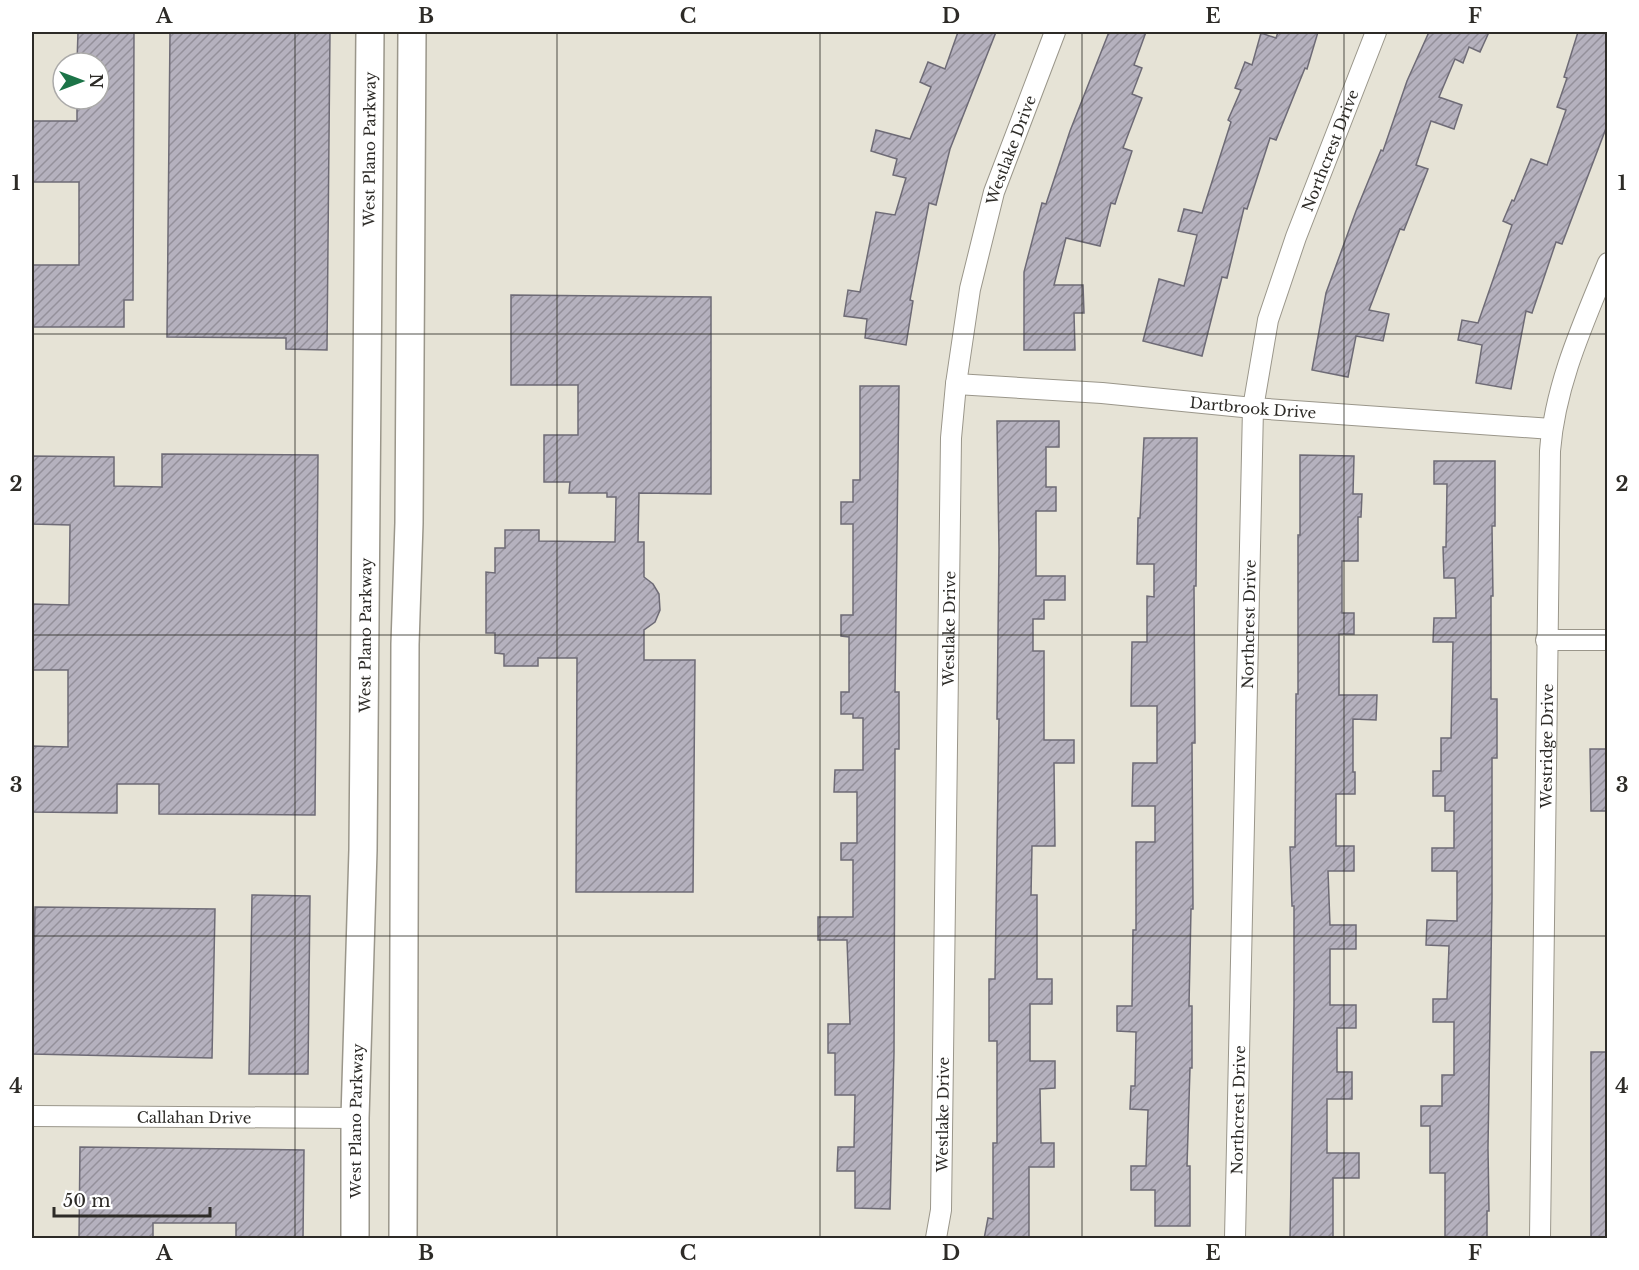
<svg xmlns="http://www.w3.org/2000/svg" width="1639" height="1270" font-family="'Libre Baskerville',serif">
<defs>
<pattern id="building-hatch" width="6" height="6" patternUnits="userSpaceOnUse" patternTransform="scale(1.5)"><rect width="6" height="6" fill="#b5b1be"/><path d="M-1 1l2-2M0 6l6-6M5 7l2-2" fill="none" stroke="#94909a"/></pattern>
</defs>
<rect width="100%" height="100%" fill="#e6e3d6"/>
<!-- building -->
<g fill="url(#building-hatch)" stroke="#6e6b76" stroke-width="1.5">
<polygon points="78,32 134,32 133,300 124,300 124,327 32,327 32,265 79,265 79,182 32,182 32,121 77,121 77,99 99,99 99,63 77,63"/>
<polygon points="170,32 330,32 327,350 286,349 286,338 167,337"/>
<polygon points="958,32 996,32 950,149 936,205 929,203 910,300 913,301 906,345 865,338 867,319 844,316 848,290 860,292 876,212 895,215 906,178 893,175 897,159 871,151 876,130 910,139 931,87 920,82 928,62 945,69"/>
<polygon points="1109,32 1146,32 1134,65 1142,68 1132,94 1142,98 1123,148 1132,151 1115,204 1111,203 1100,246 1066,238 1054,285 1083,285 1084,313 1074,313 1075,350 1024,350 1024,272 1042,203 1046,204 1070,131"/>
<polygon points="1278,32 1318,32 1307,69 1305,68 1276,140 1270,138 1247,209 1244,208 1227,278 1222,277 1202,356 1143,341 1159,279 1184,286 1197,235 1178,231 1184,209 1202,213 1231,122 1228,120 1241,90 1235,88 1245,62 1252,65 1261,33 1276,38"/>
<polygon points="1429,32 1489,32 1480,52 1469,47 1463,63 1455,59 1439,97 1462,105 1454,129 1431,121 1416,165 1428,169 1404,230 1400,229 1369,310 1389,314 1383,341 1356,336 1348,377 1312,370 1326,293 1356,211 1381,150 1383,151 1407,81"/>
<polygon points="1578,32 1608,32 1608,123 1562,244 1556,242 1532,313 1526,311 1511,389 1476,383 1482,345 1458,340 1462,320 1478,323 1512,225 1503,221 1512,200 1514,201 1531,159 1547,165 1566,110 1557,107 1567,78 1564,77"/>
<polygon points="511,295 711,297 711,494 639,493 638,542 644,542 644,577 653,584 659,594 660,610 655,622 644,630 644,660 695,660 693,892 576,892 577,658 538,658 538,666 504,666 504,654 495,653 495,633 486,633 486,572 495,573 495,548 505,548 505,530 539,530 539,541 615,542 616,497 607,497 607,493 569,493 570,482 544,482 544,435 578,435 578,385 511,385"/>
<polygon points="860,386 899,386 895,692 899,692 899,749 895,749 894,1053 890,1209 855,1208 855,1171 837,1171 838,1147 854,1147 855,1095 835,1095 835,1053 828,1053 828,1024 850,1024 847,940 818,940 818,917 853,917 853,860 841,860 841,843 857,843 857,792 834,792 835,770 863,770 863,718 853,718 853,714 841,714 841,692 849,692 849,637 841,636 841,615 853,615 853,524 841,524 841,502 853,502 853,480 860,480"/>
<polygon points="997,421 1059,421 1059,447 1046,447 1046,487 1056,487 1056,511 1036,511 1036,576 1065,576 1065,600 1044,600 1044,619 1033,619 1033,651 1044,651 1044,740 1074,740 1074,763 1054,763 1055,846 1032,846 1031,895 1037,895 1037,979 1052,979 1052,1004 1030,1004 1030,1061 1055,1061 1055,1088 1040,1089 1041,1143 1054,1143 1054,1167 1029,1167 1029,1239 984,1239 988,1218 993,1219 993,1143 997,1143 997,1041 989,1041 989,979 995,979 999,719 997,719 999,550"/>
<polygon points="1144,438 1197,438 1196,586 1194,586 1195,743 1192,743 1193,909 1191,909 1189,1006 1192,1006 1192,1068 1190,1068 1187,1166 1190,1166 1190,1226 1155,1226 1155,1190 1131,1190 1131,1166 1146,1166 1148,1110 1130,1109 1131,1086 1135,1086 1136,1032 1117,1031 1117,1006 1132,1006 1133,930 1136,930 1136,842 1155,842 1155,806 1132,806 1133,763 1157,763 1157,706 1131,706 1132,642 1147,642 1147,596 1154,597 1154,564 1137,564 1138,518 1140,518"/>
<polygon points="162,454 318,455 315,815 159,814 159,784 117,784 117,813 32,812 32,746 68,747 68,670 32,670 32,604 69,605 70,525 32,524 32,456 114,457 114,486 162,487"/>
<polygon points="1300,455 1354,456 1353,494 1362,494 1361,517 1358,517 1358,561 1342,561 1342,613 1354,613 1354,634 1339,634 1339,695 1377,695 1376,720 1353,719 1353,772 1355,772 1355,794 1336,794 1336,846 1354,846 1354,871 1328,871 1330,925 1356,925 1356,949 1330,949 1330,1005 1356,1005 1356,1028 1337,1028 1337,1072 1352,1072 1352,1099 1327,1099 1327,1153 1359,1153 1359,1178 1333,1178 1333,1239 1290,1239 1294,1005 1294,906 1292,906 1290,847 1295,847 1296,694 1298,694 1298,535 1300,535"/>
<polygon points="1434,461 1495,461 1495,526 1492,526 1493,596 1491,596 1491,699 1497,699 1497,758 1492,758 1492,898 1488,1148 1489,1211 1487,1211 1487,1239 1445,1239 1445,1173 1430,1173 1430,1126 1421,1126 1421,1106 1442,1106 1442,1075 1454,1075 1454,1022 1433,1022 1433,999 1447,999 1449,946 1426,945 1427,920 1457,921 1457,871 1432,871 1432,848 1454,848 1454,811 1445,811 1445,796 1433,796 1433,771 1441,771 1441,738 1451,738 1453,642 1433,642 1434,618 1456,618 1455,578 1444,578 1443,547 1446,547 1447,484 1434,484"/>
<polygon points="1590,749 1608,749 1608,811 1591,811"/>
<polygon points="252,895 310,896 308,1074 249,1074"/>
<polygon points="35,907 215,909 212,1058 32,1054"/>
<rect x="1591" y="1052" width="17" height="187"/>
<polygon points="80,1147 304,1150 303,1239 236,1239 236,1223 153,1223 153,1239 79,1239"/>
</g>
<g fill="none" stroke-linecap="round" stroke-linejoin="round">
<defs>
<g id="street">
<path id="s1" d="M956 384 1102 393 1253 408 1552 429"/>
<polyline points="1546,640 1608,640"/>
<path id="s2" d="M32 1116 355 1118"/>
<path id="s3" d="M936 1238 941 1210 951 438 956 384 970 289 994 192 1055 32"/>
<path id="s4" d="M1235 1238 1253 408 1268 320 1296 237 1376 32"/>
<path id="s5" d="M1540 1238 1550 451C1555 385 1583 324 1608 263"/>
</g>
<g id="secondary">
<path id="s6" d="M355 1238V1118L363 850 370 32"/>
<polyline points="403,1238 405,644 409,523 412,32"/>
</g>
</defs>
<!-- street casing -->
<use href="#street" stroke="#9a968a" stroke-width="22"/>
<!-- secondary casing -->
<use href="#secondary" stroke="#9a968a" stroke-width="30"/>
<!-- street -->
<use href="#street" stroke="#fff" stroke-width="20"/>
<!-- secondary -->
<use href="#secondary" stroke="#fff" stroke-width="27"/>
</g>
<!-- grid -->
<path fill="none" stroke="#2d2b27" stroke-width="1.5" stroke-opacity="0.55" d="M295 32V1238M557 32V1238M820 32V1238M1082 32V1238M1344 32V1238M32 334H1608M32 635H1608M32 936H1608"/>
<g text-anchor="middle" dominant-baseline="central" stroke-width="4.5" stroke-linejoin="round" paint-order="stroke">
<!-- street labels -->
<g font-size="15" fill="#2d2b27" stroke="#fff">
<text stroke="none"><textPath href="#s6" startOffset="1089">West Plano Parkway</textPath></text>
<text stroke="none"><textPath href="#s3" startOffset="1096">Westlake Drive</textPath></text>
<text stroke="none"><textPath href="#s4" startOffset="1100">Northcrest Drive</textPath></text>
<text stroke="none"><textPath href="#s1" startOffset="298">Dartbrook Drive</textPath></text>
<text stroke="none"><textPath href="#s4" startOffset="614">Northcrest Drive</textPath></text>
<text stroke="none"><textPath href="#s3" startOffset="610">Westlake Drive</textPath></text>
<text stroke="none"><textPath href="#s6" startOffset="603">West Plano Parkway</textPath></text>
<text stroke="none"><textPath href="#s5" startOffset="492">Westridge Drive</textPath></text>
<text stroke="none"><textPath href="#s4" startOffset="128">Northcrest Drive</textPath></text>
<text stroke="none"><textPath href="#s3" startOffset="124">Westlake Drive</textPath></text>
<text stroke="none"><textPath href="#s2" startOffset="162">Callahan Drive</textPath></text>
<text stroke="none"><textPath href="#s6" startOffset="117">West Plano Parkway</textPath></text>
</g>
</g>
<!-- border -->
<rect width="1639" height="1270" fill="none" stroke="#ffffff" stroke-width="66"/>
<!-- north arrow -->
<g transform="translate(81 81) rotate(90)"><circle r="28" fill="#ffffff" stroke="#abaaa9" stroke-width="1.5"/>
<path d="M0-4.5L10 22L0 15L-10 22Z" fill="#1c7448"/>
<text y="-9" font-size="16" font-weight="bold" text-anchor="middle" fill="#2d2b27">N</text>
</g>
<!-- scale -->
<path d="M54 1207v9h156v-9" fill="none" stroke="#2d2b27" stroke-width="3"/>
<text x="63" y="1207" font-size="18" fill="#2d2b27" stroke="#ffffff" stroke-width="4.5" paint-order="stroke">50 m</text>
<rect x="33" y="33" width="1573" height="1204" fill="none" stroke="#2d2b27" stroke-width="2"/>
<g font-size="20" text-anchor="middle" font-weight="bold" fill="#2d2b27">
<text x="164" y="23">A</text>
<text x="426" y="23">B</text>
<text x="688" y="23">C</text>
<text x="951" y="23">D</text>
<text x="1213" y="23">E</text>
<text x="1475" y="23">F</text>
<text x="16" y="190">1</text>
<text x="1622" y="190">1</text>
<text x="16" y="491">2</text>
<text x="1622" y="491">2</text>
<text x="16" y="792">3</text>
<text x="1622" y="792">3</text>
<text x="16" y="1093">4</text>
<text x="1622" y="1093">4</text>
<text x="164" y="1260">A</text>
<text x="426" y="1260">B</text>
<text x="688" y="1260">C</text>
<text x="951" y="1260">D</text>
<text x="1213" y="1260">E</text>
<text x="1475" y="1260">F</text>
</g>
</svg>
